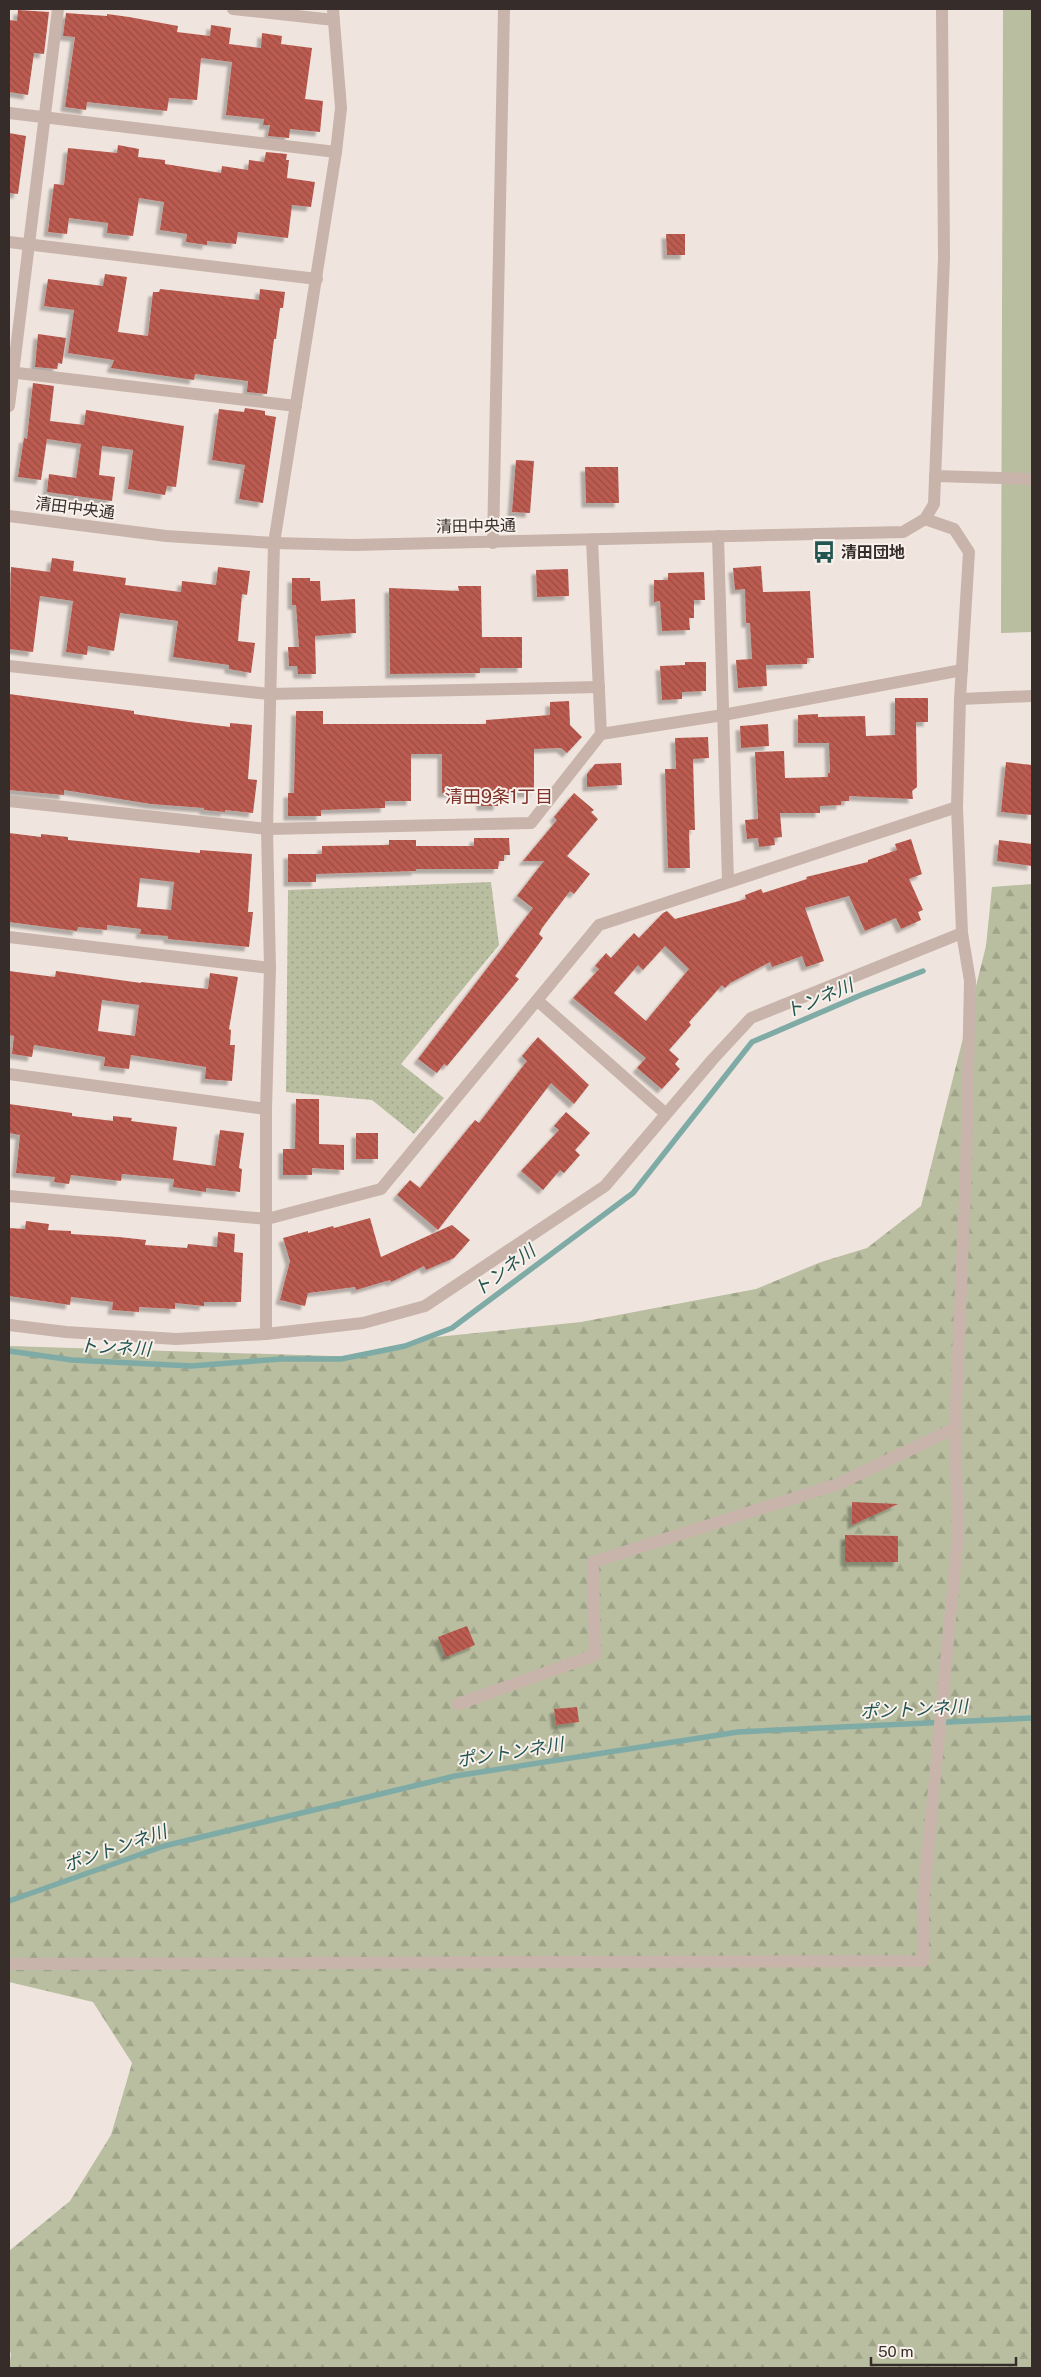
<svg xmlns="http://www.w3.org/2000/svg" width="1041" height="2377" font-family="'Public Sans','Noto Sans JP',sans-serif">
<defs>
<pattern id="forest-firs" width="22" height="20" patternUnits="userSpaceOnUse" patternTransform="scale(1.25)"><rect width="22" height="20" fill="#b8be9f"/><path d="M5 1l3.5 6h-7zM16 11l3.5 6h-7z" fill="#9fa389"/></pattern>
<pattern id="park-dots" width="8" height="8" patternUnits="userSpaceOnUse" patternTransform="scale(1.25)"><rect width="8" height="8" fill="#b8be9f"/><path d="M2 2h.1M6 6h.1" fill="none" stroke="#9fa389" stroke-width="1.8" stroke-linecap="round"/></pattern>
<pattern id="building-back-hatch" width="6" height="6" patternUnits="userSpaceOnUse" patternTransform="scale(1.25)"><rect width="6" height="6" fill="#bc5c51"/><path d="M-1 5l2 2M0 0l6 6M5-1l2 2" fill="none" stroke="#9a4c43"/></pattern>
<filter id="shadow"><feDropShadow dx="-4.5" dy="4.5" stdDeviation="1" flood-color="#0004"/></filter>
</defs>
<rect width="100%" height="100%" fill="#f0e5de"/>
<!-- grass -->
<polygon fill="#b8be9f" points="1003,9 1032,9 1032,632 1001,633"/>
<!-- forest -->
<polygon fill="url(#forest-firs)" points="1032,884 1032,2368 9,2368 11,2354 9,2349 9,2251 70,2201 111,2135 132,2063 93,2002 9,1982 9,1346 363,1357 427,1338 581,1322 756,1289 821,1262 867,1248 921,1206 986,946 992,887"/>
<!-- park -->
<polygon fill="url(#park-dots)" points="491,882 499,945 401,1064 444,1098 414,1134 372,1100 286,1092 288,890"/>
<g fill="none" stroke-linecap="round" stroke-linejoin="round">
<!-- stream -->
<g stroke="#7faba7" stroke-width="5.5">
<polyline points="9,1351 72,1360 191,1366 281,1359 341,1359 405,1346 452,1328 633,1193 752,1042 861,995 923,971"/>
<polyline points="9,1901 164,1846 455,1776 738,1732 1032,1718"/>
</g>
</g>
<!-- building -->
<g fill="url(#building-back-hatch)" fill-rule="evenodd" filter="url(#shadow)">
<polygon points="18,10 49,12 44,54 34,53 28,95 9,92 9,20 17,21"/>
<polygon points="66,13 107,16 107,14 129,17 178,26 177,32 210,36 211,25 231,28 229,44 261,48 262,33 282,36 281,44 312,48 305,99 323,101 320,132 290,129 289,138 268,136 270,125 263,125 264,119 226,115 232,62 201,58 197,100 169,98 167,111 87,102 86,110 65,107 75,37 63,36"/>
<polygon points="9,133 26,136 18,194 9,193"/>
<polygon points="118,145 139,149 138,157 165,160 165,164 221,173 222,166 248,170 249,160 264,162 266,152 287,154 286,160 289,160 287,178 315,182 311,207 292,205 288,238 238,232 236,244 207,241 207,245 186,242 187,234 160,230 164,202 139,198 133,236 107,233 108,223 69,218 67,234 48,232 54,184 64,185 68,148 117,153"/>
<polygon points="666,234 685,234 685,255 667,255"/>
<polygon points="105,274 127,277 118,332 148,336 153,292 159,292 160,289 259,300 260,289 285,292 283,308 280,308 276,339 274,339 267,394 247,392 248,381 195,374 194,380 111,368 114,360 68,353 74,310 44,306 48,279 103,286"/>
<polygon points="38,334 66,338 62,364 58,363 57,369 35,367"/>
<polygon points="33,383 54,386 50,421 84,425 86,410 184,426 176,487 167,486 165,495 128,489 133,450 102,446 99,475 115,477 112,501 47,492 49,474 76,478 81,444 47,439 41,480 18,477 24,438 27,439"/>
<polygon points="245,408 265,411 265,415 276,417 263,503 239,499 245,465 212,460 219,409 244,412"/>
<polygon points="516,460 534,461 530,513 512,512"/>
<polygon points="585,467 618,467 619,503 586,503"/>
<polygon points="52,558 74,561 73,571 126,578 125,585 181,592 182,581 216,585 218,567 250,571 247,595 242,594 238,641 255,643 251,673 229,669 229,665 173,657 178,621 120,613 114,651 88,646 87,655 66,652 73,601 40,596 33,652 9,649 11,567 50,572"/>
<polygon points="761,566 763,592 810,591 814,658 807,658 807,664 766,665 767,686 738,688 736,660 752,659 750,623 746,623 745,589 735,590 733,568"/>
<polygon points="568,569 569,596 537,597 536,570"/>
<polygon points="704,572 705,600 694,600 694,618 689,618 690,630 662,631 660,601 654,602 654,580 668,580 668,573"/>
<polygon points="292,578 310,578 310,581 320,581 321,601 355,599 356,633 315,636 316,674 298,674 297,666 289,666 288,647 299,647 296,605 292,605"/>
<polygon points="458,586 481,586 482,637 522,637 522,668 480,668 480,673 390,674 389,588 459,591"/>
<polygon points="685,662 706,662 706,691 682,692 682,699 662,700 660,666 685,665"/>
<polygon points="9,694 134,711 134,714 189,722 230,727 230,723 252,725 248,779 257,780 253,813 225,810 225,812 204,810 204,808 151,804 64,790 64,795 9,790"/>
<polygon points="895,698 928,698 928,722 916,722 917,787 912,791 913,799 849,796 849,801 841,801 841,805 820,806 820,813 780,813 782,837 774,838 775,845 759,847 758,838 747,839 745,820 758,819 755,752 784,751 785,778 828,777 828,773 830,773 829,743 798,743 798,715 818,714 818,717 865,716 866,736 895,735"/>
<polygon points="569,701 570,725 582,737 567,753 561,748 534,749 534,793 498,793 498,806 481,806 480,793 442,793 442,754 411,754 411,801 385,801 385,808 321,810 321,816 288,816 288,793 294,793 296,711 323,711 323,724 486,724 486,720 550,715 550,702"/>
<polygon points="768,724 769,746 741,748 740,726"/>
<polygon points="708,737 709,758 693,759 695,830 689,830 690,868 668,868 665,769 676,769 675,738"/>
<polygon points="1006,762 1032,765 1032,815 1001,812"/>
<polygon points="621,763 622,785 587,787 587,774 595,764"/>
<polygon points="574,793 594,810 591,812 598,819 567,856 590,874 574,894 570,891 542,928 539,934 543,938 515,976 519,979 447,1066 444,1064 437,1073 418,1059 533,908 517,896 544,861 523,861 557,820 554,817"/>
<path d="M9 833 41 837V834L68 837V840L200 853V850L252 854 248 912H253L249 947 168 939V936L140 934 141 929 107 925V930L78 927 77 931 9 922ZM140 878 174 882 171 910 137 907Z"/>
<polygon points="474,838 509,838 510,855 504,855 504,861 499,861 498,869 416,869 416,871 316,874 316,882 288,882 288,854 322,854 322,846 389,845 389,840 416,840 416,846 474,846"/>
<path d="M911 839 922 874 909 879 923 910 918 912 921 920 901 929 896 918 865 931 849 896 805 908 824 961 806 967 802 956 772 967 770 962 730 983 725 988 722 985 689 1022 691 1025 669 1050 679 1059 675 1064 680 1069 662 1089 637 1068 646 1058 573 998 599 969 595 966 606 953 611 958 634 933 639 938 663 913 667 911 675 919 746 899 745 895 761 889 763 893 807 879 806 877 868 862V860L897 850 895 844ZM665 946 689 969 646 1021 614 993 638 965 643 970Z"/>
<polygon points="999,840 1032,844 1032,866 997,861"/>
<path d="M9 971 55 977 56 971 141 983V982L208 989 210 973 238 977 229 1029 231 1030 230 1045H235L232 1081 205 1079 206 1067 131 1055 129 1069 104 1066 105 1057 34 1045 32 1057 12 1054 14 1036 9 1035ZM102 1000 139 1005 135 1036 98 1031Z"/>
<polygon points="538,1037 589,1085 574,1104 551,1083 438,1230 397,1195 410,1180 420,1188 475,1120 479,1123 527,1061 522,1056"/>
<polygon points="296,1099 319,1099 319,1144 344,1145 344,1170 312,1168 312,1175 283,1175 283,1149 295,1149"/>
<polygon points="9,1104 72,1113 72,1116 113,1121 113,1116 132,1118 131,1121 177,1127 173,1160 215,1166 220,1130 244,1133 239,1168 242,1169 240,1192 206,1188 206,1192 173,1187 174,1179 122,1174 121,1181 71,1175 69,1184 54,1182 55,1177 16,1173 20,1135 9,1133"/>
<polygon points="566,1112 590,1133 575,1150 580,1155 564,1173 560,1170 543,1190 521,1171 559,1130 554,1126"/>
<rect x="356" y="1133" width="22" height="26"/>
<polygon points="370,1218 381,1257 452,1225 470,1240 454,1258 426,1270 424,1266 391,1282 390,1280 356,1290 355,1287 308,1293 305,1306 280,1300 290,1261 283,1238 308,1231 308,1233 333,1226 334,1228"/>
<polygon points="26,1221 49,1224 48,1230 71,1231 71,1234 119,1237 146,1240 145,1245 187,1248 188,1244 217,1247 218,1232 235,1234 234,1252 243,1253 241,1302 204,1302 204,1306 175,1303 175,1309 139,1307 139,1312 112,1310 113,1302 71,1297 70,1305 9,1296 9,1228 25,1229"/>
<polygon points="852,1502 898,1504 852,1525"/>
<polygon points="845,1535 898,1536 898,1562 845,1562"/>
<polygon points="467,1626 475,1645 446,1657 438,1637"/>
<polygon points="577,1707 579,1722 556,1725 554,1709"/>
</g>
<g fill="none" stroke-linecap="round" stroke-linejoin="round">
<!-- minor -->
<g stroke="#c8b4ab" stroke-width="12">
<polyline points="233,9 334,20"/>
<polyline points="9,113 336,152"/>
<polyline points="9,242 317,279"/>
<polyline points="9,372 296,406"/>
<polyline points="9,406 58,9"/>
<polyline points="935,476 1032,479"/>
<polyline points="9,516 166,536 274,543 354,545 903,532 925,519 934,504 944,258 942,9"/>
<polyline points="718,536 728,881"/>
<polyline points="493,543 504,9"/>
<polyline points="9,666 269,694 599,687"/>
<polyline points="960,699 1032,696"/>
<polyline points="601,734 723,715 962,670"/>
<polyline points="9,801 267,829 531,823 601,734 592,540"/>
<polyline points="9,937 270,968"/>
<polyline points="538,1001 666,1114"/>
<polyline points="9,1074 266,1109 270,968 267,829 274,543 336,152 341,108 333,9"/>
<polyline points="266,1109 266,1334"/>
<polyline points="9,1196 267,1219 381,1189 599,925 957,807"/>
<polyline points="9,1325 66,1332 176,1339 266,1334 363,1323 425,1306 605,1186 713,1059 751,1018 962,933 957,807 960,699 969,552 954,529 925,519"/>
<polyline points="458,1704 595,1655 593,1562 838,1484 955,1428"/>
<polyline points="9,1964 923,1961 923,1903 958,1535 955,1428 966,1170 970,981 962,933"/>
</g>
</g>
<!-- icons -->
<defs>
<symbol id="bus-bare" viewBox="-9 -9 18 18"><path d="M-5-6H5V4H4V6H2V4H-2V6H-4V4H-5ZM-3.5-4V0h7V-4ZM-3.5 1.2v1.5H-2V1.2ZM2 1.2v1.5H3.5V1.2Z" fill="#225450" stroke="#f8f0ea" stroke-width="2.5" paint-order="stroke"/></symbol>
</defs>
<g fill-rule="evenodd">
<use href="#bus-bare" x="808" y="536" width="32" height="32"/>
</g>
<g text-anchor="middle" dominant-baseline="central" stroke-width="4" stroke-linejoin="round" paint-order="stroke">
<!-- street labels -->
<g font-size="16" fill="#362c29" stroke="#f8f0ea">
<text transform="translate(75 508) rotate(7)">清田中央通</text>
<text transform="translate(476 526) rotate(-1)">清田中央通</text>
</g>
<!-- poi labels -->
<g font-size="16" font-weight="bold" fill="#362c29" stroke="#f8f0ea" text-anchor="start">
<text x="841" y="552">清田団地</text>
</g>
<!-- neighbourhood labels -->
<g font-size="18" fill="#7e3229" stroke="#f8f0ea">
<text x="499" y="796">清田9条1丁目</text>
</g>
<!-- water labels -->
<g font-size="18" font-style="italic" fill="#225450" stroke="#f8f0ea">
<text transform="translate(819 998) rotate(-23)">トンネ川</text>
<text transform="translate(504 1270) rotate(-37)">トンネ川</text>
<text transform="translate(115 1347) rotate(3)">トンネ川</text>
<text transform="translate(914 1709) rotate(-3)">ポントンネ川</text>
<text transform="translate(510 1752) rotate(-9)">ポントンネ川</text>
<text transform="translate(115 1848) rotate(-19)">ポントンネ川</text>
</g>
</g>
<!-- border -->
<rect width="1041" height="2377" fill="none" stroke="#362c29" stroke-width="20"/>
<!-- scale -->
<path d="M871 2357v8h145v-8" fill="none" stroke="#362c29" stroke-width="2.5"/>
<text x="878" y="2357" font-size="15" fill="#362c29" stroke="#f8f0ea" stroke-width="4" paint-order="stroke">50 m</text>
</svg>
